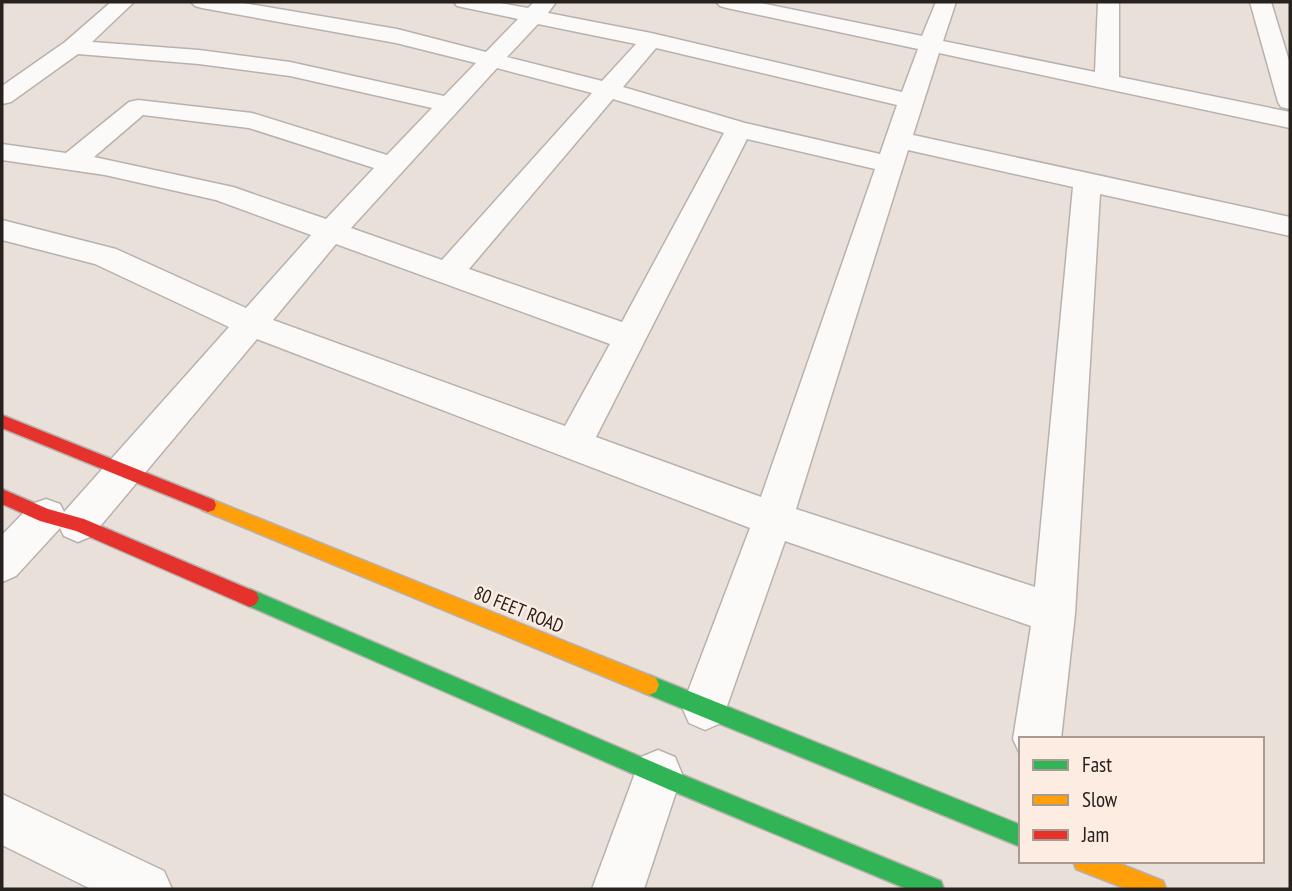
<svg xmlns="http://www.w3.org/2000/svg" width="1292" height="891" font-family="'PT Sans Narrow',sans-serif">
<rect width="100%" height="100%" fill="#e9e0da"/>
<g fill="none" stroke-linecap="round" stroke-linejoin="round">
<defs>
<g id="street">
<path d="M111 2H134L92 42 199 50 290 62 444 96 476 63 396 43 202 8 195 6 191 2H237L397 29 486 52 518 19 457 6 454 2H494L528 8 534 2H556L548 13 651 33 902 92 918 49 727 8 720 6 716 2H756L922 36 936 2H956L943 41 1095 72 1098 2H1119V77L1290 112V128L939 53 913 135 1290 217V236L1100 194 1075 614 1061 739H1021V756L1013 739 1031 626 785 541 721 723 705 730 689 723 682 707 750 528 257 339 92 536 78 542 64 536 60 528 16 576 2 582V535L32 504 46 499 60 504 64 512 229 327 95 264 2 240V220L116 249 246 308 311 235 216 200 105 175 2 160V144L66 153 129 102 138 100 252 113 387 155 432 108 290 76 199 64 78 54 11 102 2 104V86L65 42ZM538 24 636 44 602 81 507 57ZM656 48 897 105 880 154 745 123 623 87ZM497 68 592 93 442 260 351 228ZM613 99 724 133 622 322 469 269ZM143 115 249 128 374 168 326 219 233 187 94 157ZM747 139 875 169 761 497 596 437ZM908 150 1073 187 1035 587 796 509ZM336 244 610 344 565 426 273 320Z"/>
<polygon points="1250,2 1271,2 1290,64 1290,109 1281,107 1278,102"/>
<polygon points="658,750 675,757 682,774 644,889 592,889 641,757"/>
<polygon points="2,794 164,871 172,889 91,889 2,845"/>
</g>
<g id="fast">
<polygon points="250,589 683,775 941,881 944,889 907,889 670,790 244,604 241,598 244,592"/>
<polygon points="649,675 1021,825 1021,847 642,692 639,685 642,678"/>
</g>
<g id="slow">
<polygon points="208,498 656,678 659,685 656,692 649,695 202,510 200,505 202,500"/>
<polygon points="1073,861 1113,861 1163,881 1166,889 1127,889 1076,869"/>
</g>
<g id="jam">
<polygon points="2,415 214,500 216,505 214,510 208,512 2,428"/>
<polygon points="2,489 48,509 84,519 256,592 259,598 256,604 250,607 76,531 40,521 2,504"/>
</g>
</defs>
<!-- street casing -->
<use href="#street" stroke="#b8b1ad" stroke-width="3"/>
<!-- fast casing -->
<use href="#fast" stroke="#b8b1ad" stroke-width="3"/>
<!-- slow casing -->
<use href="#slow" stroke="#b8b1ad" stroke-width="3"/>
<!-- jam casing -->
<use href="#jam" stroke="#b8b1ad" stroke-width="3"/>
<!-- street -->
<use href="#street" fill="#fcfaf9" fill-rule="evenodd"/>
<!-- fast -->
<use href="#fast" fill="#30b455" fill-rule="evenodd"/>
<!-- slow -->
<use href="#slow" fill="#ff9f0a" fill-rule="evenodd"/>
<!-- jam -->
<use href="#jam" fill="#e5322d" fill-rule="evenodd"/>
</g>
<g text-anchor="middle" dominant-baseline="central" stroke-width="5" stroke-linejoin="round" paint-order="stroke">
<!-- street labels -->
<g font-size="19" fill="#28221e" stroke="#fcece1">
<text transform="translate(519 609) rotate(22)">80 FEET ROAD</text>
</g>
</g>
<!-- border -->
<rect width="1292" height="891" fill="none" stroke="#28221e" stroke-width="7"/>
<!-- legend -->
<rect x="1019" y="737" width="245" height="126" fill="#fcece1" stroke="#a79b93" stroke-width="2"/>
<rect x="1033" y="760" width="35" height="10" fill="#30b455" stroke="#a79b93" stroke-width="2"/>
<text x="1082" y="772" font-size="21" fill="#28221e">Fast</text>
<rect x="1033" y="795" width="35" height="10" fill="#ff9f0a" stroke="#a79b93" stroke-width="2"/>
<text x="1082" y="807" font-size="21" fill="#28221e">Slow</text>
<rect x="1033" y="830" width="35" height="10" fill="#e5322d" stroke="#a79b93" stroke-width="2"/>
<text x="1082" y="842" font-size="21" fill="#28221e">Jam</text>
</svg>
